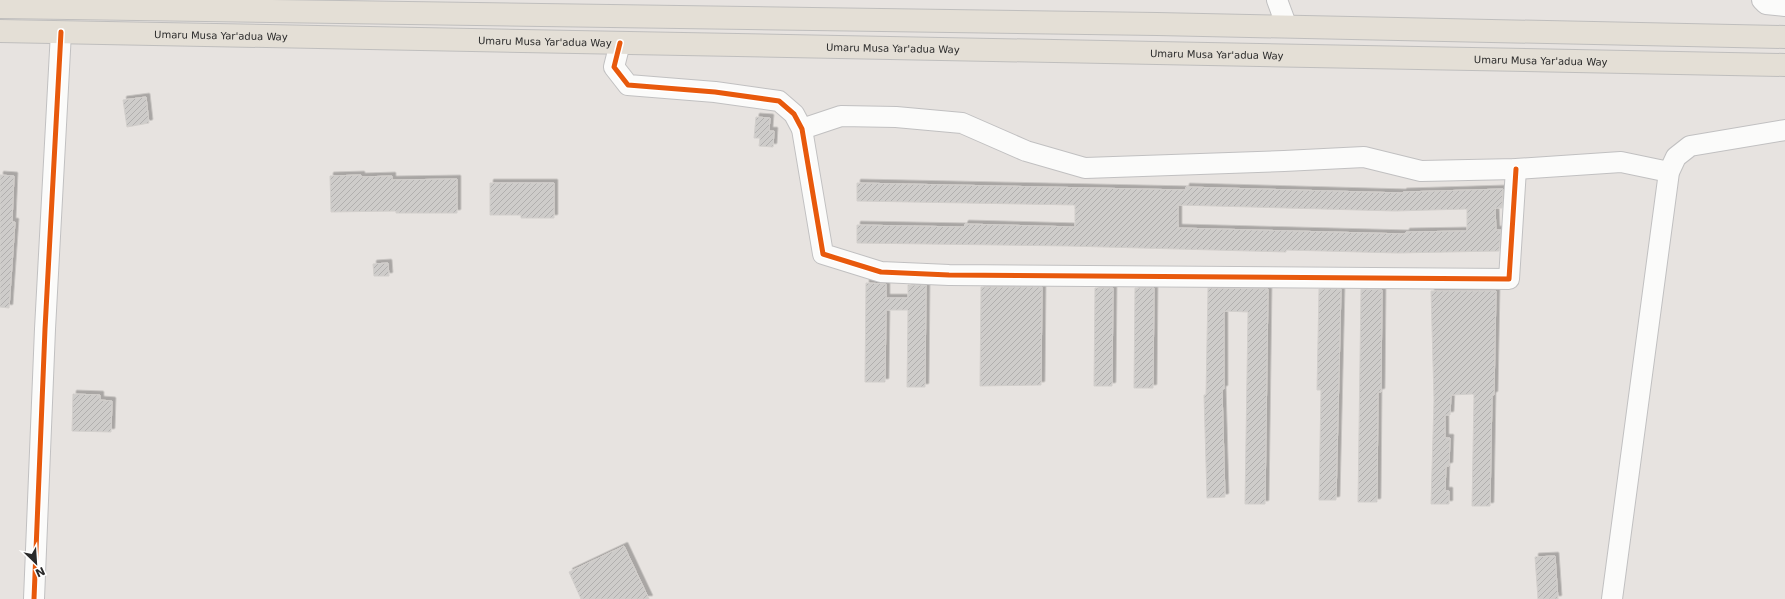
<svg xmlns="http://www.w3.org/2000/svg" width="1785" height="599" font-family="'DejaVu Sans',sans-serif">
<defs>
<pattern id="building-hatch" width="6" height="6" patternUnits="userSpaceOnUse"><rect width="6" height="6" fill="#ceccca"/><path d="M-1 1l2-2M0 6l6-6M5 7l2-2" fill="none" stroke="#b1afae"/></pattern>
<filter id="shadow"><feDropShadow dx="3.5" dy="-3.5" stdDeviation="0" flood-color="#0004"/></filter>
</defs>
<rect width="100%" height="100%" fill="#e7e3e0"/>
<!-- building -->
<g fill="url(#building-hatch)" stroke="#d2cfcc" fill-rule="evenodd" filter="url(#shadow)">
<polygon points="146,97 149,123 127,127 123,100"/>
<polygon points="756,117 770,118 769,131 774,131 773,147 759,146 760,138 754,138"/>
<polygon points="0,175 14,176 12,222 15,222 9,308 0,307"/>
<polygon points="361,175 361,177 392,176 392,180 457,179 457,213 396,213 396,211 331,212 330,176"/>
<polygon points="490,183 554,183 554,218 521,218 521,215 490,215"/>
<path d="M857 183 1186 190V187L1403 193V192L1503 189 1502 208H1495L1496 230H1501L1499 251 1397 253 1286 250V252L1068 246 857 243V225L964 227 965 224 1075 227V205L857 201ZM1178 205 1395 211 1467 209V231L1406 232V234L1178 228Z"/>
<polygon points="388,263 389,276 374,276 373,264"/>
<polygon points="866,283 886,284 886,298 908,298 908,285 926,285 925,387 907,387 908,310 886,310 885,382 865,382"/>
<polygon points="981,287 1042,287 1041,385 980,386"/>
<polygon points="1095,288 1113,288 1112,386 1094,386"/>
<polygon points="1135,288 1154,288 1153,388 1134,388"/>
<polygon points="1208,288 1268,289 1265,504 1245,504 1248,312 1224,311 1224,389 1222,389 1225,497 1207,498 1204,395 1206,395"/>
<polygon points="1319,289 1341,289 1336,500 1319,500 1321,390 1317,390"/>
<polygon points="1361,289 1382,290 1381,392 1378,392 1377,502 1358,502"/>
<polygon points="1431,291 1496,291 1494,395 1492,395 1490,506 1472,506 1474,395 1473,394 1451,395 1450,415 1445,415 1445,438 1450,438 1449,466 1446,466 1445,491 1449,491 1449,504 1431,504 1434,400"/>
<polygon points="73,394 100,395 100,400 112,401 111,432 72,431"/>
<polygon points="624,546 649,599 581,599 569,572"/>
<polygon points="1555,556 1558,599 1538,599 1535,557"/>
</g>
<g fill="none" stroke-linecap="round" stroke-linejoin="round">
<defs>
<g id="minor">
<polyline points="1277,0 1287,27"/>
<polyline points="1762,0 1766,4 1785,6"/>
<polyline points="620,43 614,67 628,85 715,92 779,101 794,114 802,129 823,254 881,272 949,275 1509,279 1516,169"/>
<polyline points="802,129 841,116 896,117 962,123 1026,151 1085,168 1284,161 1364,157 1421,171 1516,169 1621,162 1669,172"/>
<polyline points="34,599 45,329 61,32"/>
<polyline points="1612,599 1669,172 1676,157 1690,146 1785,130"/>
</g>
<g id="major">
<polyline points="0,7 1157,24 1785,37"/>
<path id="s1" d="M0 31 1785 65"/>
</g>
</defs>
<!-- minor casing -->
<use href="#minor" stroke="#c1c0c1" stroke-width="22"/>
<!-- major casing -->
<use href="#major" stroke="#bfbebd" stroke-width="24"/>
<!-- minor -->
<use href="#minor" stroke="#fbfbfa" stroke-width="20"/>
<!-- major -->
<use href="#major" stroke="#e4dfd6" stroke-width="22"/>
<defs>
<g id="cycleway">
<polyline points="620,43 614,67 628,85 715,92 779,101 794,114 802,129 823,254 881,272 949,275 1509,279 1516,169"/>
<polyline points="34,599 45,329 61,32"/>
</g>
</defs>
<!-- cycleway casing -->
<use href="#cycleway" stroke="#fff" stroke-width="8"/>
<!-- cycleway -->
<use href="#cycleway" stroke="#e8590c" stroke-width="5"/>
</g>
<g text-anchor="middle" dominant-baseline="central" stroke-width="3" stroke-linejoin="round" paint-order="stroke">
<!-- street labels -->
<g font-size="10" fill="#2a2a2a" stroke="#fff">
<text stroke="none"><textPath href="#s1" startOffset="221">Umaru Musa Yar'adua Way</textPath></text>
<text stroke="none"><textPath href="#s1" startOffset="545">Umaru Musa Yar'adua Way</textPath></text>
<text stroke="none"><textPath href="#s1" startOffset="893">Umaru Musa Yar'adua Way</textPath></text>
<text stroke="none"><textPath href="#s1" startOffset="1217">Umaru Musa Yar'adua Way</textPath></text>
<text stroke="none"><textPath href="#s1" startOffset="1541">Umaru Musa Yar'adua Way</textPath></text>
</g>
</g>
<!-- north arrow -->
<g transform="translate(36 563) rotate(155)" stroke="#ffffff" stroke-width="3" paint-order="stroke">
<path d="M0-3L7 15L0 10L-7 15Z" fill="#2a2a2a"/>
<text y="-6" font-size="11" font-weight="bold" text-anchor="middle" fill="#2a2a2a">N</text>
</g>
</svg>
